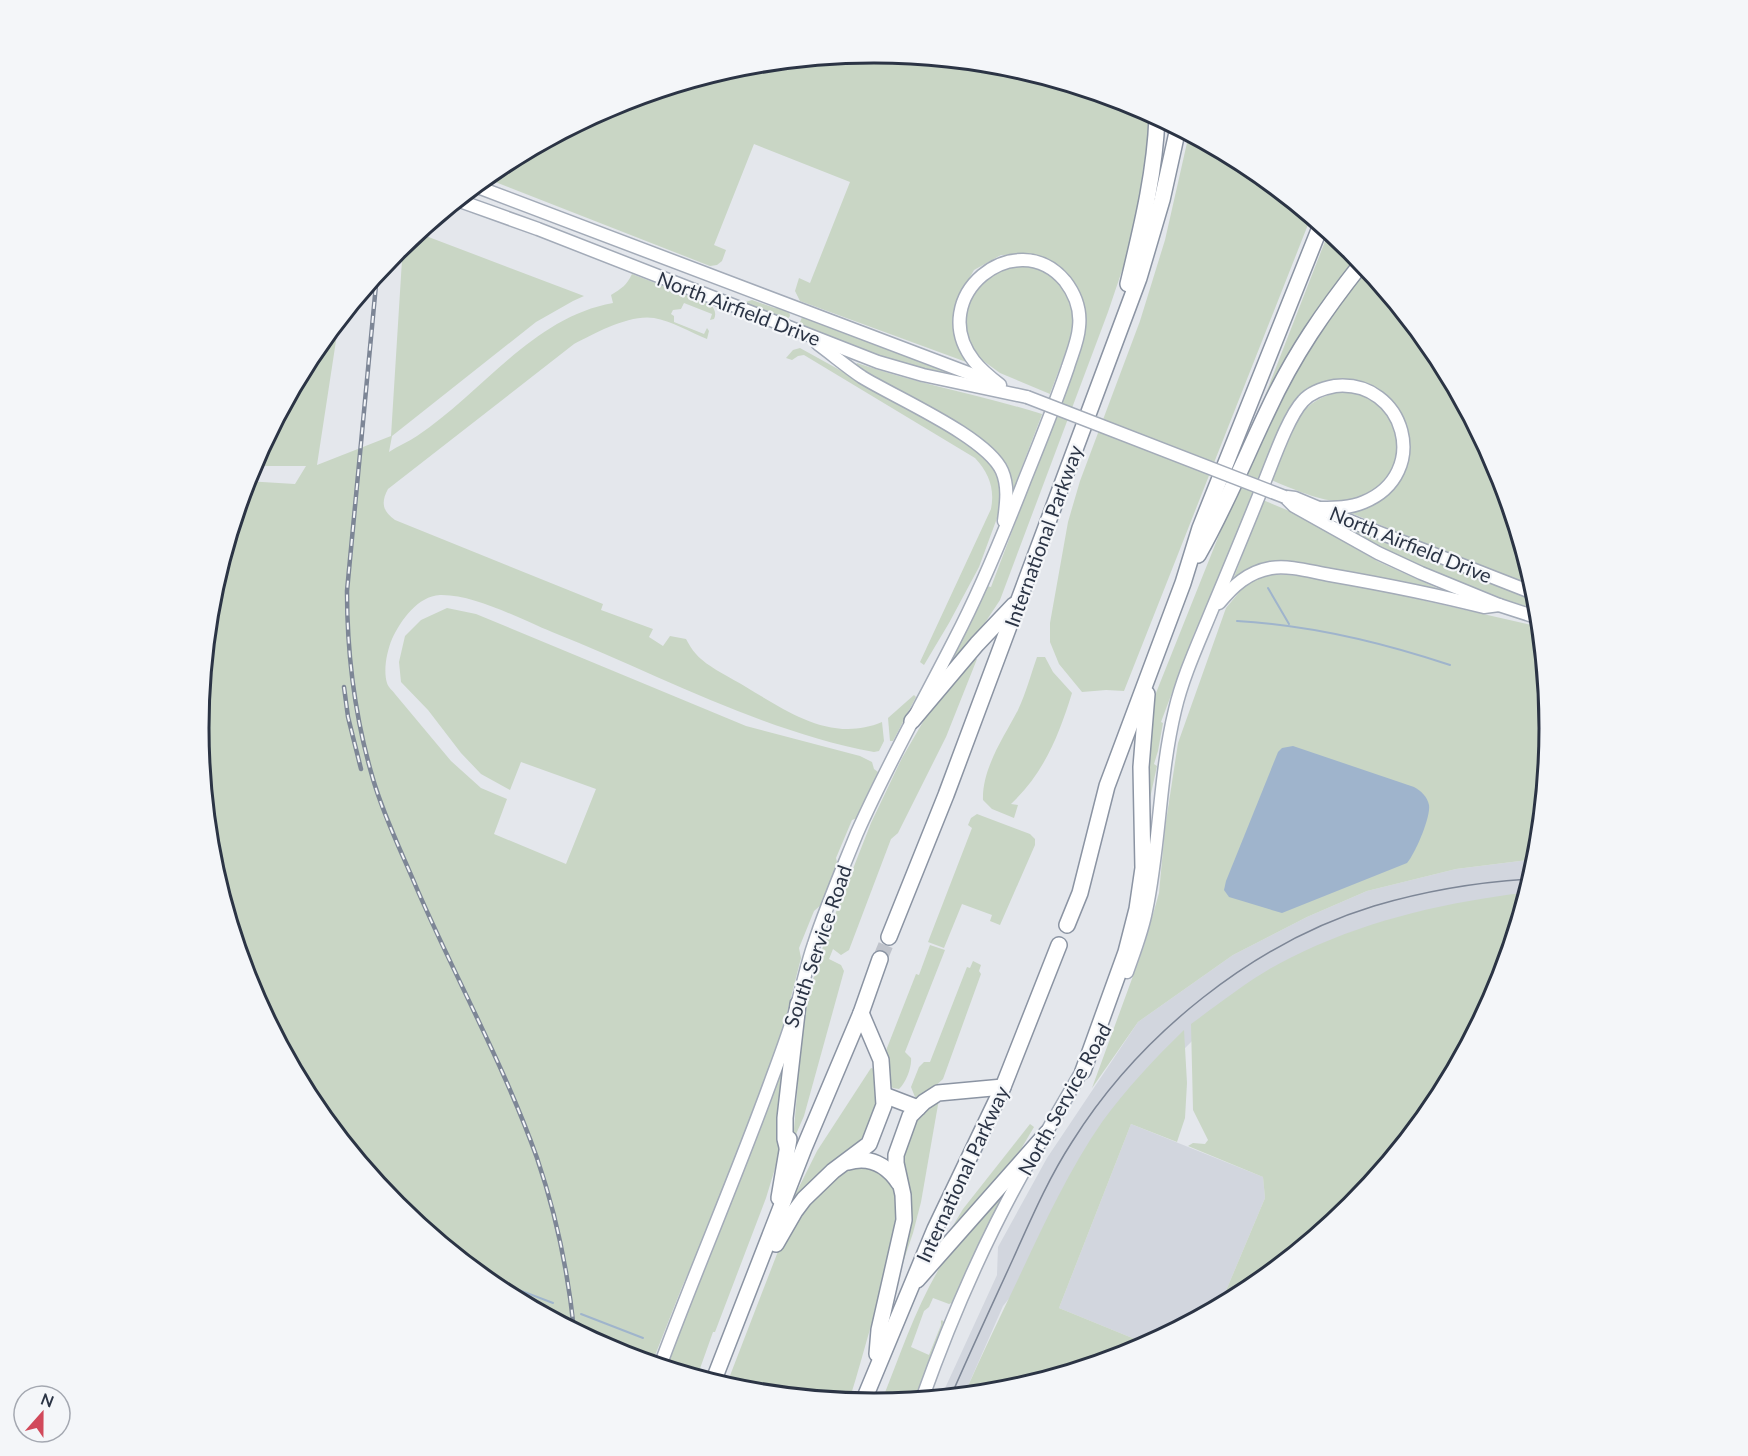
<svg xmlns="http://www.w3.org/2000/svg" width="1748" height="1456" font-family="Lato,sans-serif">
<rect width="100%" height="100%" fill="#e4e7ec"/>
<!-- built -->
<g fill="#d2d6de">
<polygon points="1537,859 1522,907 1194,1039 1129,1105 1015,1291 1003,1306 964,1395 941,1397 997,1275 998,1247 1047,1158 1138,1022 1233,955 1307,917 1367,891 1456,869"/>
<polygon points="1131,1124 1263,1177 1265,1198 1220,1305 1147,1344 1059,1308"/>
</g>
<!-- green -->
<g fill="#c9d6c5">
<polygon points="874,53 1006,66 1133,104 1151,114 1151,142 1136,229 1108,312 1000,600 969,647 935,686 968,627 986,586 991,587 1068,384 1079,350 1070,278 1057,266 1030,254 1001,255 974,270 958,298 955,328 969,363 800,301 795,291 799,278 810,283 850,182 754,144 714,245 726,250 722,261 717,265 710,266 485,178 499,166 616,104 743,65"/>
<polygon points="1189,134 1250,167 1311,217 1124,691 1106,690 1082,692 1059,664 1050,642 1050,623 1068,522 1080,481 1140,321 1165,240"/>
<polygon points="1329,231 1357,257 1313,318 1264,407 1261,406"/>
<path d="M418 233 584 296 573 301 536 322 392 436 389 452C398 446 408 442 417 436 482 393 533 317 613 303L611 295C621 289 627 285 632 274L710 304C714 308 717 313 714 319L710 320 712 314 684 303 681 309 673 310 671 314 674 316V322L704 334 707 328 709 331 707 339C690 332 671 321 654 318 630 314 595 333 574 344L388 489C381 502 382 511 395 520L603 604 601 610 653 629 649 637 663 646 670 636 686 639C689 644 692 650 696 654 707 667 732 678 746 687 788 712 832 743 882 722L884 741 879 751 874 752C761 731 658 674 552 632 520 619 474 594 440 595 418 596 401 620 392 639 387 651 383 670 387 683 388 687 393 691 395 694L451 761 481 788 507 799 494 834 566 864 596 789 521 762 510 790 481 774 461 753 428 710 401 682 399 662 405 636 421 620 447 608 476 614 746 726 860 756 872 762 874 769 878 772 857 818 852 820 836 858 838 866 821 905 814 911 799 948 801 958 779 1045 713 1218 682 1287 652 1363 615 1352 498 1289 396 1205 312 1103 250 986 211 859 199 728 212 596 246 481 295 484 306 466H252L313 352 339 321 317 465 391 436 403 244Z"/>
<path d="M1025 265 1045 271 1062 284 1073 306 1072 336 1012 493 1004 462 981 438 855 366 857 363C918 384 981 395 1042 414L1050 394 1000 373 978 357 964 329 968 296 996 270Z"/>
<polygon points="1367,269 1436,353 1498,470 1534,588 1351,513 1351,509 1367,505 1407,454 1379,393 1311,391 1194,634 1161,722 1163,723 1158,751 1154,764 1157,766 1147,812 1146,754 1152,703 1221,530 1294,374 1341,299"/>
<polygon points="752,300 775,308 783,307 789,311 790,316 786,321 742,303"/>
<polygon points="804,315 957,374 955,377 883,359 799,325 802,317"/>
<path d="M800 348 966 440 993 464 1000 481V510L979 567 949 623 924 665 920 662 991 509C995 489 989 473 975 458L804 355 798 356 792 360 786 358 793 350Z"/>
<path d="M1345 391C1354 393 1364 394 1372 399 1414 426 1401 493 1351 501 1328 505 1293 489 1271 480 1289 437 1293 399 1345 391Z"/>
<polygon points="1263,500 1294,513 1379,562 1439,589 1438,593 1275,562 1262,563 1233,580"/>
<path d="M1352 527 1537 599 1538 615C1474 589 1409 566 1350 530Z"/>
<polygon points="1270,574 1304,576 1373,589 1540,627 1549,728 1537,859 1456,869 1367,891 1307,917 1233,955 1138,1022 1092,1088 1144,946 1159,893 1165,828 1178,743 1226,608 1246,584"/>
<polygon points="973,657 977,659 946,737 898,833 891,839 849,950 841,955 833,949 829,959 841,965 844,971 804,1116 793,1141 798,1081 797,1064 804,1020 809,993 825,940 871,823 902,758 927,715"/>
<path d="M1037 657H1045L1053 672 1072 693C1059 735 1044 773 1011 804L1018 805 1014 818 992 809 983 800C982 768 1004 737 1018 710 1026 693 1031 674 1037 657Z"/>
<polygon points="914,695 916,697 893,741 890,741 888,718"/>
<polygon points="977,814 1030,834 1035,839 1035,845 1000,925 990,921 992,915 962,904 944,948 928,942 972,828 968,825 971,818"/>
<path d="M1513 894H1526L1498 987 1435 1104 1351 1206 1249 1290 1220 1305 1265 1198 1263 1177 1188 1146 1193 1143 1205 1144 1208 1140 1193 1110 1191 1024C1223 1001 1255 975 1290 958 1362 922 1434 905 1513 894Z"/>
<path d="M930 945 945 950 905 1052 911 1058C912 1067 906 1083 899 1089L893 1088 889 1085 885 1055 887 1048 916 974 919 975Z"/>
<polygon points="973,961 981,965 979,971 981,974 943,1079 932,1089 919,1098 915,1097 911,1087 919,1067 924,1062 930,1062 967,967 970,968"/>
<path d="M1184 1030 1187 1083 1185 1118 1177 1142 1131 1124 1059 1308 1147 1344 1132 1352 1005 1391 964 1395C982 1354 1001 1315 1020 1275 1045 1222 1069 1170 1102 1122 1126 1089 1155 1058 1184 1030Z"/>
<polygon points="784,1061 780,1146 777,1162 766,1198 715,1332 713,1332 697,1377 666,1367"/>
<polygon points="871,1068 878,1070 882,1098 863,1145 788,1209 817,1151"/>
<polygon points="939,1099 921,1202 913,1233 894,1289 899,1159 917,1112"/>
<polygon points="1030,1124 1034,1127 1011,1166 953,1231 951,1229 963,1209"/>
<path d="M864 1165C880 1171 892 1177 897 1194 906 1220 881 1289 874 1316 865 1345 858 1373 849 1401L742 1390 726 1386 782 1241 807 1204 845 1171 855 1166Z"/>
<path d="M997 1198 1000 1200 954 1302 949 1304 933 1298 929 1307 924 1311 911 1347 929 1355 941 1325V1321L942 1320 945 1323 917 1399 881 1403C904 1345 923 1284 962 1235 973 1222 986 1210 997 1198Z"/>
</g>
<!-- water -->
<path fill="#9fb4cc" d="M1293 746 1414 787C1421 791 1427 796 1429 805 1431 817 1415 854 1407 863L1282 913 1229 897 1224 890 1226 881 1278 752 1282 748Z"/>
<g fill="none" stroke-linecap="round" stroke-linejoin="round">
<!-- stream -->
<g stroke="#9fb4cc" stroke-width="2">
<polyline points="1268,588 1289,624"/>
<path d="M1237 621C1310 625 1381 642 1450 665"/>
<polyline points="480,1275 553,1303"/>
<polyline points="581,1314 643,1338"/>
</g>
<!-- highway-tunnel -->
<polyline stroke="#bfc3cb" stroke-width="15" stroke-dasharray="15 8" stroke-linecap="butt" points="880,959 889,937"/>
<defs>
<g id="major">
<polyline points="475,186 992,382"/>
<polyline points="457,200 538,229 878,362 923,375 1027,397"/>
<path d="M818 344C833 355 847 367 862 377 896 398 987 437 1002 471 1009 487 1006 505 1004 521"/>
<polyline points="1285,497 1294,506 1378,553 1421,573 1499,605 1539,618"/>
<polyline points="1287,497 1295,498 1357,524 1536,594"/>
<path d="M1219 603C1233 586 1248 572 1271 568 1290 565 1312 572 1330 575 1382 584 1433 594 1484 607L1499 605"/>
<path d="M1127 972C1134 952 1142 932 1146 911 1160 845 1159 776 1175 710 1183 676 1198 644 1211 612 1229 569 1247 526 1264 483 1273 461 1288 417 1303 401 1311 392 1324 388 1335 386 1405 379 1432 474 1364 502 1350 508 1335 508 1320 508"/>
<polyline points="1042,1140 1086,1064"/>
<path d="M660 1366C696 1269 737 1175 772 1078 781 1054 790 1030 797 1005 803 985 807 964 814 944 826 907 842 870 857 833 886 767 922 704 955 639 982 587 1004 533 1025 479 1040 442 1055 405 1068 367 1072 354 1078 341 1079 327 1081 310 1075 294 1065 281 1016 223 924 297 974 361 981 370 991 378 1000 385"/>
<path d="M922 1399C952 1315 988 1232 1033 1155"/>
</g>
<g id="highway">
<path d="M1128 284C1141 229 1155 174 1157 117"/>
<path d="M1198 555C1225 508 1245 458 1268 410 1294 354 1324 311 1362 263"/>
<polyline points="912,721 977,644 1014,605"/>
<polyline points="1067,925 1080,893 1107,786 1183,583 1200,528 1321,225"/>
<polyline points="889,937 946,795 1139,278 1162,200 1178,128"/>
<polyline points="1083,1071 1126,952 1137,909 1143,868 1141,767 1147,694"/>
<polyline points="884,1095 918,1108"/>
<polyline points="787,1147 785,1139 785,1118 798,1004"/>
<path d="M848 1162C869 1156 887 1165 899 1183"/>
<polyline points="779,1198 789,1139"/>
<polyline points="776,1244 795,1211 804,1199 833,1171 869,1144 884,1105 881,1060 861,1013"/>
<polyline points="917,1280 1047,1133"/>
<polyline points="877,1354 879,1330 904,1220 903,1195 896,1163 896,1155 910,1116 924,1102 938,1093 1003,1087"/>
<polyline points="713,1382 804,1148 861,1013 880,959"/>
<polyline points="863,1402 935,1229 1003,1087 1059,945"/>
</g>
</defs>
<!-- major casing -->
<use href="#major" stroke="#a3abb8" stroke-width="15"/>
<!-- highway casing -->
<use href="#highway" stroke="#8b94a3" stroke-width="18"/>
<!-- major -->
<use href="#major" stroke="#fff" stroke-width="12"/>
<!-- highway -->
<use href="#highway" stroke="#fff" stroke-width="15"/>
<!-- tram -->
<path stroke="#7d8696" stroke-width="1.5" d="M951 1396C971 1350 992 1305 1013 1259 1031 1219 1048 1179 1072 1142 1139 1035 1253 943 1374 906 1425 891 1478 882 1531 879"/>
<defs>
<g id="rail">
<path d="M377 274 347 591C347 655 355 718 373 779 384 817 402 853 417 889 456 979 504 1065 537 1158 556 1214 568 1271 574 1330"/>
<polyline points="344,687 348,717 361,769"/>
</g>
</defs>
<!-- rail casing -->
<use href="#rail" stroke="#7d8696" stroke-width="4.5"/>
<!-- rail -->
<use href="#rail" stroke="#f4f6f9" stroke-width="2" stroke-dasharray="7" stroke-linecap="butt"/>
<defs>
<polyline id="major-bridge" points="1027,397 1285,497"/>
</defs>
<!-- major-bridge casing -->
<use href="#major-bridge" stroke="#a3abb8" stroke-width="15" stroke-linecap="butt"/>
<!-- major-bridge -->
<use href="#major-bridge" stroke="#fff" stroke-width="12"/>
</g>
<g text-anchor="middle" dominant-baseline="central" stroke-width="4.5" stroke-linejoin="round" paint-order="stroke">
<!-- street labels -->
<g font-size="20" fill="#2b3445" stroke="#f4f6f9">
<text transform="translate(739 308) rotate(21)">North Airfield Drive</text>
<text transform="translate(1043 536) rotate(-70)">International Parkway</text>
<text transform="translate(1411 544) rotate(22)">North Airfield Drive</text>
<text transform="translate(817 946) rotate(-71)">South Service Road</text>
<text transform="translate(1064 1099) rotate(-61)">North Service Road</text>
<text transform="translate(962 1174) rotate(-65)">International Parkway</text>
</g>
</g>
<!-- crop -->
<path d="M0 0H1748V1456H0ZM209 728a665 665 0 1 1 1330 0a665 665 0 1 1-1330 0Z" fill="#f4f6f9" fill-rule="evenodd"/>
<path fill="none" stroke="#2b3445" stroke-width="3" d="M209 728a665 665 0 1 1 1330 0a665 665 0 1 1-1330 0Z"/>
<!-- north arrow -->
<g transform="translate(42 1414) rotate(21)"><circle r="28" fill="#f4f6f9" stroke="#a4a8b1" stroke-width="1.5"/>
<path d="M0-4.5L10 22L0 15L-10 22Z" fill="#d1495b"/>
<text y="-9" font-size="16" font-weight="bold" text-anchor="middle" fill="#2b3445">N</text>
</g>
</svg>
